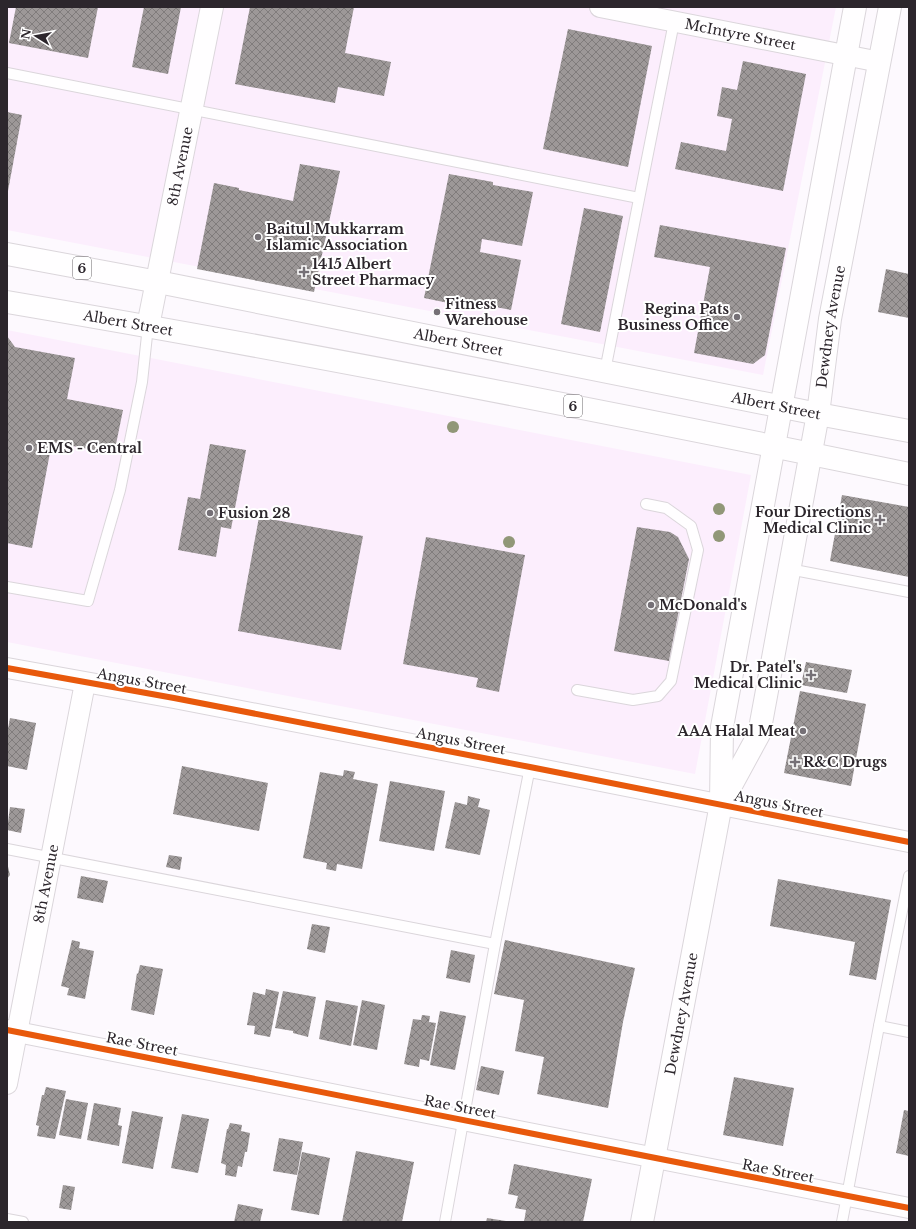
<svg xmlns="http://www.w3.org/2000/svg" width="916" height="1229" font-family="'Libre Baskerville',serif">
<defs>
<pattern id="building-cross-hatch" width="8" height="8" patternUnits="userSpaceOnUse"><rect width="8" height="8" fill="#9d9898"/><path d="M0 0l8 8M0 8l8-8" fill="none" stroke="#807c7c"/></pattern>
</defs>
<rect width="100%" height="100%" fill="#fdf9fe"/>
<!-- built -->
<g fill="#fceefd">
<polygon points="7,7 836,7 763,375 7,230"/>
<polygon points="7,330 751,475 695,774 7,642"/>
</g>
<!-- building -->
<g fill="url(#building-cross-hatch)">
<polygon points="16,7 98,7 88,58 9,43"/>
<polygon points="144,7 181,7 168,74 132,67"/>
<polygon points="250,7 354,7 345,53 391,62 384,96 338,87 335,103 235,84"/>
<polygon points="568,29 652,46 628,167 543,149"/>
<polygon points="743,61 806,74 783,191 675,169 681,142 726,151 732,119 717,116 722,87 737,90"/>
<polygon points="7,112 22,115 8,191 7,191"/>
<polygon points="300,164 340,171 314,292 197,269 214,183 239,188 239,190 293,201"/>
<polygon points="449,174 493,182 493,185 533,192 522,246 482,239 480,252 521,260 511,310 469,302 468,307 424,298"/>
<polygon points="584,208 623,216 600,332 561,324"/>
<polygon points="660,225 786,248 765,355 753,364 694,353 710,267 654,257"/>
<polygon points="886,269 909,274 909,318 878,312"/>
<polygon points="7,336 15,347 75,358 67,399 123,410 114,454 52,442 32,548 7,543"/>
<polygon points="210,444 246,450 231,529 221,527 216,557 178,550 188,497 200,499"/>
<polygon points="842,495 909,507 909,577 830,561"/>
<polygon points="259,517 363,536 341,650 238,631"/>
<polygon points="637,527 670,532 678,537 689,559 669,661 614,651"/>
<polygon points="426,537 525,555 499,692 476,687 478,678 403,664"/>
<polygon points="806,662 852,670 847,693 801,685"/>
<polygon points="800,691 866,704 851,786 784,773"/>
<polygon points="10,718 36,723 27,770 7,766 7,734"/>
<polygon points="182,766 268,783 259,831 173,814"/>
<polygon points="344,770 355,772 353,779 378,784 362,869 337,864 336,871 326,869 327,863 303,858 320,772 343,776"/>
<polygon points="390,781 445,791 434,851 379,841"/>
<polygon points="468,796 480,799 478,807 490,810 480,855 445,848 455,802 467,805"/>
<polygon points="10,807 25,809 21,833 7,830"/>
<polygon points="169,855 182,857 180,870 166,867"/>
<polygon points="7,862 10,875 7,879"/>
<polygon points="81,876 108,881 103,903 77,898"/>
<polygon points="778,879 891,900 876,980 849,975 855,942 770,926"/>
<polygon points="312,924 330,927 325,953 307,949"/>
<polygon points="72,940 80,942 79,948 94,951 85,999 67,995 69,988 61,986"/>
<polygon points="505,940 635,968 623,1022 608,1108 537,1094 544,1057 515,1051 524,1000 494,994"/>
<polygon points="451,950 475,955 470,983 446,978"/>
<polygon points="140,965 163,969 154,1015 131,1010 137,973 138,974"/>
<polygon points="266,989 279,992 270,1037 254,1034 255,1026 247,1025 253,992 265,995"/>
<polygon points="283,991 316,997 308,1037 293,1033 293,1031 275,1028"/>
<polygon points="326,1000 358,1006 351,1046 319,1039"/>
<polygon points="362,1000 385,1005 377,1050 353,1045"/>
<polygon points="440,1011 466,1016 455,1070 430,1065"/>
<polygon points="422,1015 430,1016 429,1022 436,1023 429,1061 420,1059 419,1067 404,1064 413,1019 421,1020"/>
<polygon points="481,1066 504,1071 499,1095 476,1090"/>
<polygon points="734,1077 794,1088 783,1146 723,1135"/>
<polygon points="46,1087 66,1091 55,1139 37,1136 39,1126 36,1125 42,1095 44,1095"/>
<polygon points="66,1099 88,1103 81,1139 59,1135"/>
<polygon points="94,1103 121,1108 118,1125 122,1126 119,1146 87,1140"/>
<polygon points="904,1110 909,1111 909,1156 896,1153"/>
<polygon points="132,1111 163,1117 153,1169 122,1163"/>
<polygon points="182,1114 209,1119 198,1173 171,1168"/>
<polygon points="230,1123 242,1125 241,1131 250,1133 247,1152 245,1152 242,1167 238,1166 236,1177 225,1175 226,1165 221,1163 227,1129 228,1129"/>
<polygon points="279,1138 303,1142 297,1175 273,1171"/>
<polygon points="356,1151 414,1162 402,1222 342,1222"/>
<polygon points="302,1152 330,1158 319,1215 291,1210"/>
<polygon points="514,1164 592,1179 583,1222 524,1222 526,1210 515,1208 518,1196 508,1194"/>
<polygon points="63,1185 75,1187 71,1210 59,1208"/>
<polygon points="238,1204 263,1209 260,1222 234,1222"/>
<polygon points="487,1218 506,1221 506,1222 486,1222"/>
</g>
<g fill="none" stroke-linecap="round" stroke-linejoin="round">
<defs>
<g id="service">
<polyline points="7,73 639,198"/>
<polyline points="605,371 674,22"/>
<polyline points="789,569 909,592"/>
<polyline points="7,587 88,601 120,490 142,382 148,326"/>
<polyline points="577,690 633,700 658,696 671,681 698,550 691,526 666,508 646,504"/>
<polyline points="7,849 495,944"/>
<polyline points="879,1026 909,1032"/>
<polyline points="7,1219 23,1222"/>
<polyline points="445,1222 495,944 530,767"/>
<polyline points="842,1222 879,1026 909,876"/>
</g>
<g id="minor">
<path id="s1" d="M600 7 880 62"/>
<polyline points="7,668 174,698 530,767 909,842"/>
<polyline points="7,1030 909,1208"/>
<path id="s2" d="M7 1084 85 683"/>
</g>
<g id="tertiary">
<path id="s3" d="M148 326 212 7"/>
</g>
<g id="secondary">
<path id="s4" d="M722 802 759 734 818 414 830 319 890 7"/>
<path id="s5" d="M642 1222 721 804 722 727 855 7"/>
</g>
<g id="primary">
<path id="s6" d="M7 254 158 282 818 414 909 431"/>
<path id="s7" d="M7 302C309 353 609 412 909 474"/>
</g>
</defs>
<!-- service casing -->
<use href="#service" stroke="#dbd6db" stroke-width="12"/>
<!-- minor casing -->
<use href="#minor" stroke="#dbd6db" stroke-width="22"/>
<!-- tertiary casing -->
<use href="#tertiary" stroke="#dbd6db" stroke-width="24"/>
<!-- secondary casing -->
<use href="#secondary" stroke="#dbd6db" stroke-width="24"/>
<!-- primary casing -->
<use href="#primary" stroke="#dbd6db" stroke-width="24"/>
<!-- service -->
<use href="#service" stroke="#fffeff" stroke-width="10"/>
<!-- minor -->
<use href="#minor" stroke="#fffeff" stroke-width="20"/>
<!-- tertiary -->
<use href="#tertiary" stroke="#fffeff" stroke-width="22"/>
<!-- secondary -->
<use href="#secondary" stroke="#fffeff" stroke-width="22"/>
<!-- primary -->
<use href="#primary" stroke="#fffeff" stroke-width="22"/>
<defs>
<g id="cycleway">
<polyline points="7,668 174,698 530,767 909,842"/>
<polyline points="7,1030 909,1208"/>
</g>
</defs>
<!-- cycleway casing -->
<use href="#cycleway" stroke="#fff" stroke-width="8"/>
<!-- cycleway -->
<use href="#cycleway" stroke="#e8590c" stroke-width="6"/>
</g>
<!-- trees -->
<g fill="#919778">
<circle cx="453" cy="427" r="6"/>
<circle cx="719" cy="509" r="6"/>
<circle cx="719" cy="536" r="6"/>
<circle cx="509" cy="542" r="6"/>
</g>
<!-- markers -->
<g fill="#757076" stroke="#fff" stroke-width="1.5">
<circle cx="258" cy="237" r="4"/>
<path d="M302 266h4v4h4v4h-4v4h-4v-4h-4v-4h4z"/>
<circle cx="437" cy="312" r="4"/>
<circle cx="737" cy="317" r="4"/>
<circle cx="29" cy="448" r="4"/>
<circle cx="210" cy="513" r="4"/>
<path d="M878 514h4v4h4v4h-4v4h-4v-4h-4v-4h4z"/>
<circle cx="651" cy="605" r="4"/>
<path d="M809 669h4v4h4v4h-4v4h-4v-4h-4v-4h4z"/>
<circle cx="803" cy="731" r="4"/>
<path d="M793 756h4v4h4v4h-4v4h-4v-4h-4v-4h4z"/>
</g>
<g text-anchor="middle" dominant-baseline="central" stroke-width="4" stroke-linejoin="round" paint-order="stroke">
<!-- shield labels -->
<g fill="#fff" stroke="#6b676b" stroke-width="1">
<rect x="73" y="257" width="18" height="22" rx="3"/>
<rect x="564" y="395" width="18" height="22" rx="3"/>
</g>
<g font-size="13" font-weight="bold" fill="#2c262c">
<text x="82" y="268">6</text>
<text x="573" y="406">6</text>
</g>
<!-- street labels -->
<g font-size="14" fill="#2c262c" stroke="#fff">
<text stroke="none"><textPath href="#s1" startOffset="143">McIntyre Street</textPath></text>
<text stroke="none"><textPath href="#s3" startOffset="163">8th Avenue</textPath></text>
<text stroke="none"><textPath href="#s7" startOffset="123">Albert Street</textPath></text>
<text stroke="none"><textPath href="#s4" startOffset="491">Dewdney Avenue</textPath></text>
<text stroke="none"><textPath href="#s6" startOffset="460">Albert Street</textPath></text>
<text stroke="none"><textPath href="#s6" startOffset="784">Albert Street</textPath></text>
<text transform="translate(142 681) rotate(10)">Angus Street</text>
<text transform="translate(461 741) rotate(11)">Angus Street</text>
<text transform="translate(779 804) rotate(11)">Angus Street</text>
<text stroke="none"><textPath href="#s2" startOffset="204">8th Avenue</textPath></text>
<text stroke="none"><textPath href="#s5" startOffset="212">Dewdney Avenue</textPath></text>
<text transform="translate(142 1044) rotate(11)">Rae Street</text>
<text transform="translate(460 1107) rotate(11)">Rae Street</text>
<text transform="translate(778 1171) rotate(11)">Rae Street</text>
</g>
<!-- poi labels -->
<g font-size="14" font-weight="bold" fill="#2c262c" stroke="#fff" text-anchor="start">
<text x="266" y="229">Baitul Mukkarram<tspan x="266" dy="16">Islamic Association</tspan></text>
<text x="312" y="264">1415 Albert<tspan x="312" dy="16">Street Pharmacy</tspan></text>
<text x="445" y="304">Fitness<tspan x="445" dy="16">Warehouse</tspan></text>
<text x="729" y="309" text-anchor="end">Regina Pats<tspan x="729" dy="16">Business Office</tspan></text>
<text x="37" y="448">EMS - Central</text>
<text x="871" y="512" text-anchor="end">Four Directions<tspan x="871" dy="16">Medical Clinic</tspan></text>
<text x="218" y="513">Fusion 28</text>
<text x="659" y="605">McDonald's</text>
<text x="802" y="667" text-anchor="end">Dr. Patel's<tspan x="802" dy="16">Medical Clinic</tspan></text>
<text x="795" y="731" text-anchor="end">AAA Halal Meat</text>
<text x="803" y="762">R&amp;C Drugs</text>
</g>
</g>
<!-- border -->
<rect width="916" height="1229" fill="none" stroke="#2c262c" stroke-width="16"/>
<!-- north arrow -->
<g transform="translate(36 36) rotate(281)" stroke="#ffffff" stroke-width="3" paint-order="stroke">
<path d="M0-3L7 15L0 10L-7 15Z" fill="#2c262c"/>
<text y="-6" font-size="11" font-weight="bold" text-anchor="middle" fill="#2c262c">N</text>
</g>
</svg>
